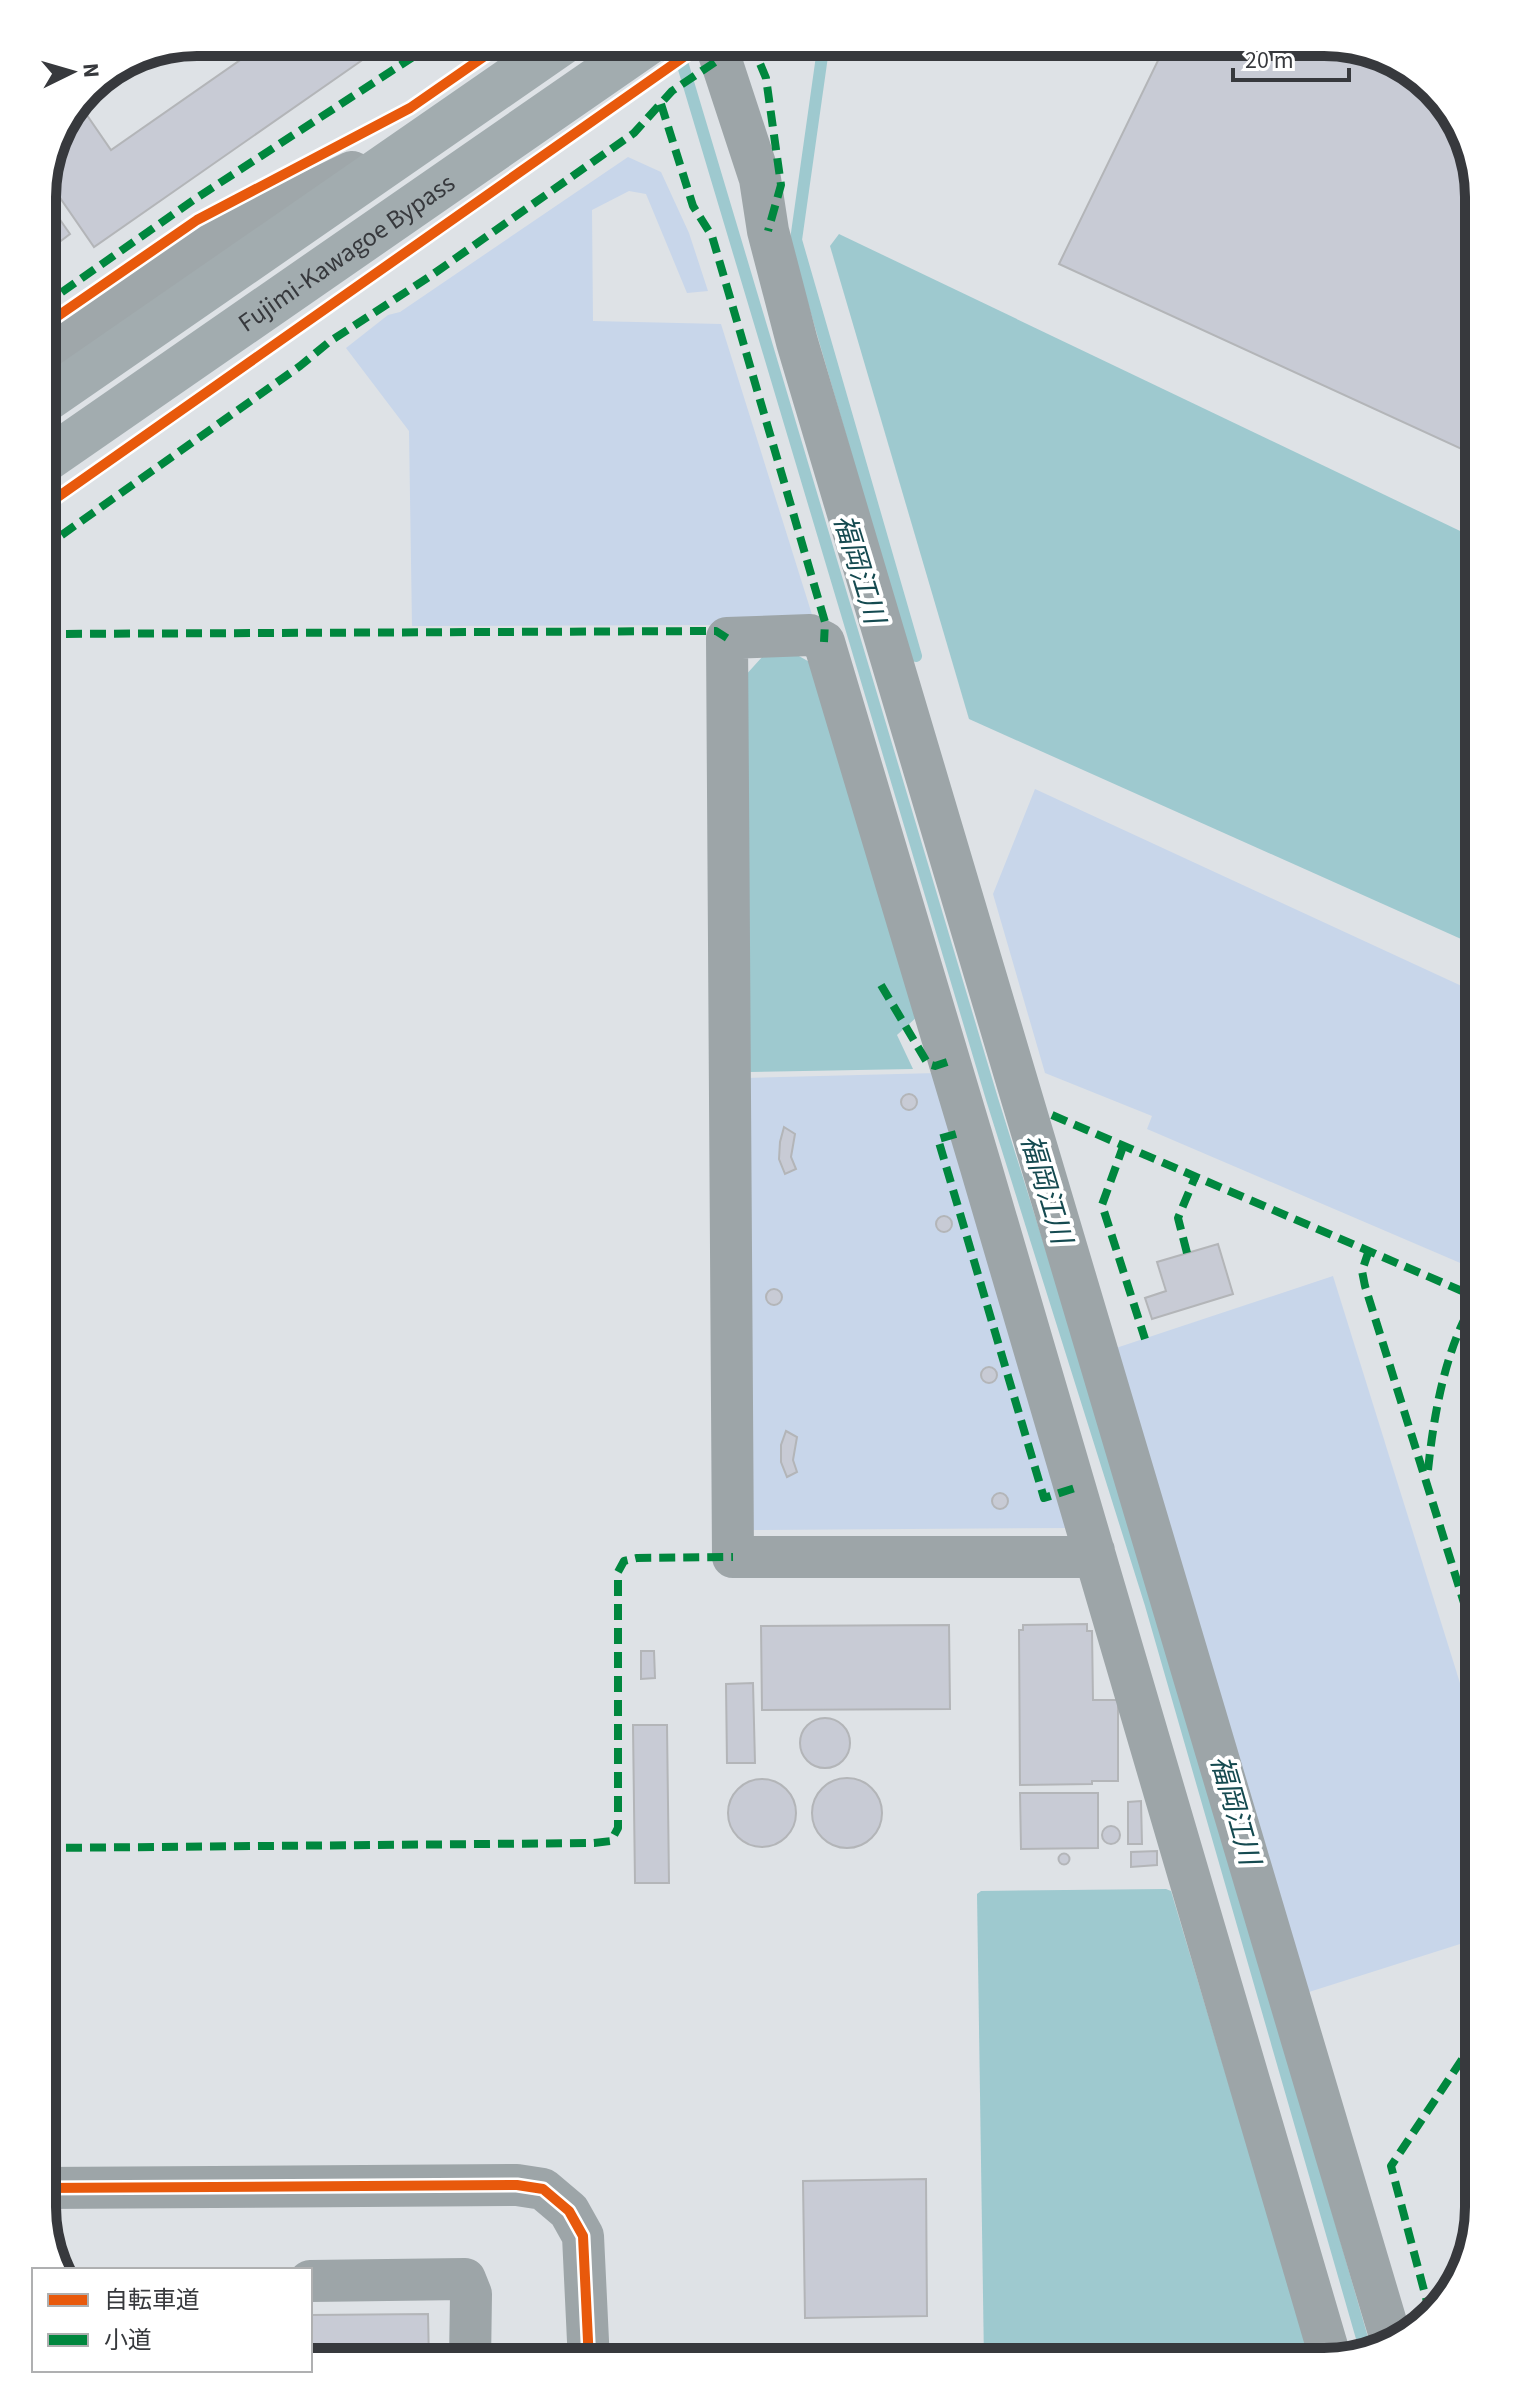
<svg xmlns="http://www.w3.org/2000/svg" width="1521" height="2404" font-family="'Source Sans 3','Noto Sans JP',sans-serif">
<rect width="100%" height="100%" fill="#dee2e6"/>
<!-- green -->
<g fill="#c8d6ea">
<polygon points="628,157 661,172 689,233 708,291 687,293 646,194 629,191 592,210 593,321 721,324 814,621 710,625 412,626 409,431 346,348 388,315 400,312"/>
<polygon points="1035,789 1479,994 1479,1252 1472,1268 1147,1129 1152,1116 1045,1073 993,894"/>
<polygon points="937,1073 1073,1528 748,1530 746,1078"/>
<polygon points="1333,1276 1479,1744 1479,1938 1309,1992 1116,1348"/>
</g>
<!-- water -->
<g fill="#9ec9cf">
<polygon points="839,234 1479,540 1479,947 969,719 830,246"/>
<polygon points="797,655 815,665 919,1015 897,1035 913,1069 749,1072 744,677 763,656"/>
<polygon points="1166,1889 1171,1891 1312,2362 984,2362 977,1894 981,1891"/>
</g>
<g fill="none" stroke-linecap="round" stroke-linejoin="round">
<!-- stream -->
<g stroke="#9ec9cf" stroke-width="12">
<polyline points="676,42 992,1099 1151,1605 1366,2352"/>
<polyline points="824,42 796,240 916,656"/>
</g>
</g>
<!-- building -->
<g fill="#c8cbd5" stroke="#b3b5b8" stroke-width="2">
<polygon points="256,42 378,42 381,47 94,247 45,176 54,137 61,127 84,111 111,150 259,47"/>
<polygon points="1167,42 1335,42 1411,68 1463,128 1479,197 1479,457 1059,264"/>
<polygon points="42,194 70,234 58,243 42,220"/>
<circle cx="909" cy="1102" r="8"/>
<polygon points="784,1127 795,1134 791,1157 796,1169 785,1174 779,1159 780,1142"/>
<circle cx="944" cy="1224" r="8"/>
<polygon points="1218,1244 1233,1294 1152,1319 1145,1298 1166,1291 1157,1262"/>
<circle cx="774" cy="1297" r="8"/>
<circle cx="989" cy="1375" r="8"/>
<polygon points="786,1431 797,1437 793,1460 797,1472 787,1477 781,1462 781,1445"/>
<circle cx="1000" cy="1501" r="8"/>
<polygon points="1087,1624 1087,1631 1092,1631 1093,1700 1118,1700 1118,1781 1092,1781 1092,1784 1020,1785 1019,1630 1023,1630 1023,1625"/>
<polygon points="949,1625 950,1709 762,1710 761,1626"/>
<polygon points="641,1651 654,1651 655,1678 641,1679"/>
<polygon points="753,1683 755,1763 727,1763 726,1684"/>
<circle cx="825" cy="1743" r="25"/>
<polygon points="633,1725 667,1725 669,1883 635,1883"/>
<circle cx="847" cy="1813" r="35"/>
<circle cx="762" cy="1813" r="34"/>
<polygon points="1020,1793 1098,1793 1098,1848 1021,1849"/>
<polygon points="1141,1801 1142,1844 1128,1844 1128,1802"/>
<circle cx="1111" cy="1835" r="9"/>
<polygon points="1157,1851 1157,1865 1131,1867 1131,1852"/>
<circle cx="1064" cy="1859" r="5.5"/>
<polygon points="926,2179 927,2316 805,2318 803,2181"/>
<polygon points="428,2314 429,2362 310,2362 310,2315"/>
</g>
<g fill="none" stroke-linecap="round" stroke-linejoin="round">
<!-- minor -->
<g stroke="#9da5a8" stroke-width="42">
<polyline points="715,42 760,179 768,231 797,342 1393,2346"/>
<polyline points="1094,1551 1077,1557 733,1557 727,638 810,635 824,642 980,1164 1331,2360"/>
<polyline points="42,2188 517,2185 543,2189 569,2211 583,2236 589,2362"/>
<polyline points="310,2281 465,2279 471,2294 470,2362"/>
</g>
<!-- major -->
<polyline stroke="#9fa7aa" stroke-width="44" points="42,358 207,243 352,173"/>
<!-- highway -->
<g stroke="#a2acaf" stroke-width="44">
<polyline points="42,403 564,42"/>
<path id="s1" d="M42 463 650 42"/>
</g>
<!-- quiet -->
<g stroke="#00873e" stroke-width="8" stroke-dasharray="16 8" stroke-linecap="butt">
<polyline points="751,42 766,78 781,185 768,231"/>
<polyline points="661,104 693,206 712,236 825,622 824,642"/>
<polyline points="42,306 195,199 436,42"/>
<polyline points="42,549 300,366 329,342 429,277 634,133 672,91 745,42"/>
<polyline points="42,634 716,631 727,638"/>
<polyline points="881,985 928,1064 935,1066 950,1061"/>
<polyline points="1052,1115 1476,1297"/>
<polyline points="956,1134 938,1139 1044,1498 1075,1488"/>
<polyline points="1124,1144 1102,1205 1145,1339"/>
<polyline points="1369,1250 1362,1271 1365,1286 1479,1651"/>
<polyline points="1187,1253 1178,1218 1196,1175"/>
<path d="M1428 1470C1434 1413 1446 1342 1479 1294"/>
<polyline points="42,1848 594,1843 611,1841 618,1828 618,1572 624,1561 637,1558 733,1557"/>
<polyline points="1430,2313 1391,2166 1479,2034"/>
</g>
<defs>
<g id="cycleway">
<polyline points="42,327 197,220 410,108 505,42"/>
<polyline points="42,508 705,42"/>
<polyline points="42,2188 517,2185 543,2189 569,2211 583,2236 589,2362"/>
</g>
</defs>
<!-- cycleway casing -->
<use href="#cycleway" stroke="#fff" stroke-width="15"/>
<!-- cycleway -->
<use href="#cycleway" stroke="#e8590c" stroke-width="10"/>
</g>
<g text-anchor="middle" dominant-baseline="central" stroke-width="8" stroke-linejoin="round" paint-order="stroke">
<!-- street labels -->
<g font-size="26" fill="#37393d" stroke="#fff">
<text stroke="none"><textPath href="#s1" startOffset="370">Fujimi-Kawagoe Bypass</textPath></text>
</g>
<!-- water labels -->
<g font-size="28" font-style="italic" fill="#154a50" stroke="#fff">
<text transform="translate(859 569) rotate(73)">福岡江川</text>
<text transform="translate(1046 1189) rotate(73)">福岡江川</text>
<text transform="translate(1235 1810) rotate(74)">福岡江川</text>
</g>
</g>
<!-- crop -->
<path d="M0 0H1521V2404H0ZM197 56H1324A141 141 0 0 1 1465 197V2207A141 141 0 0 1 1324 2348H197A141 141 0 0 1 56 2207V197A141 141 0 0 1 197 56Z" fill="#fff" fill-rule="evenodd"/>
<path fill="none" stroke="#37393d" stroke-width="10" d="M197 56H1324A141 141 0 0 1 1465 197V2207A141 141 0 0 1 1324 2348H197A141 141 0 0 1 56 2207V197A141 141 0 0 1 197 56Z"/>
<!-- legend -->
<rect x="32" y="2268" width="280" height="104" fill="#ffffff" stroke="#afb0b1" stroke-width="2"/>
<rect x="48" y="2294" width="40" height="12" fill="#e8590c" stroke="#afb0b1" stroke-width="2"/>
<text x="104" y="2308" font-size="24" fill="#37393d">自転車道</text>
<rect x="48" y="2334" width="40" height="12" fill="#00873e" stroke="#afb0b1" stroke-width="2"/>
<text x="104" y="2348" font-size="24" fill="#37393d">小道</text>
<!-- north arrow -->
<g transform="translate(72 72) rotate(85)" stroke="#ffffff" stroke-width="6" paint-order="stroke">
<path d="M0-6L14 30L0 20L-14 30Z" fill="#37393d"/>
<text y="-12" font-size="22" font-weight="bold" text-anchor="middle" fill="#37393d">N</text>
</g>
<!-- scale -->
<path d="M1233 68v12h116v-12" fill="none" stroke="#37393d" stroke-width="4"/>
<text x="1245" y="68" font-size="24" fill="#37393d" stroke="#ffffff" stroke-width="6" paint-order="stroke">20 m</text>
</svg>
